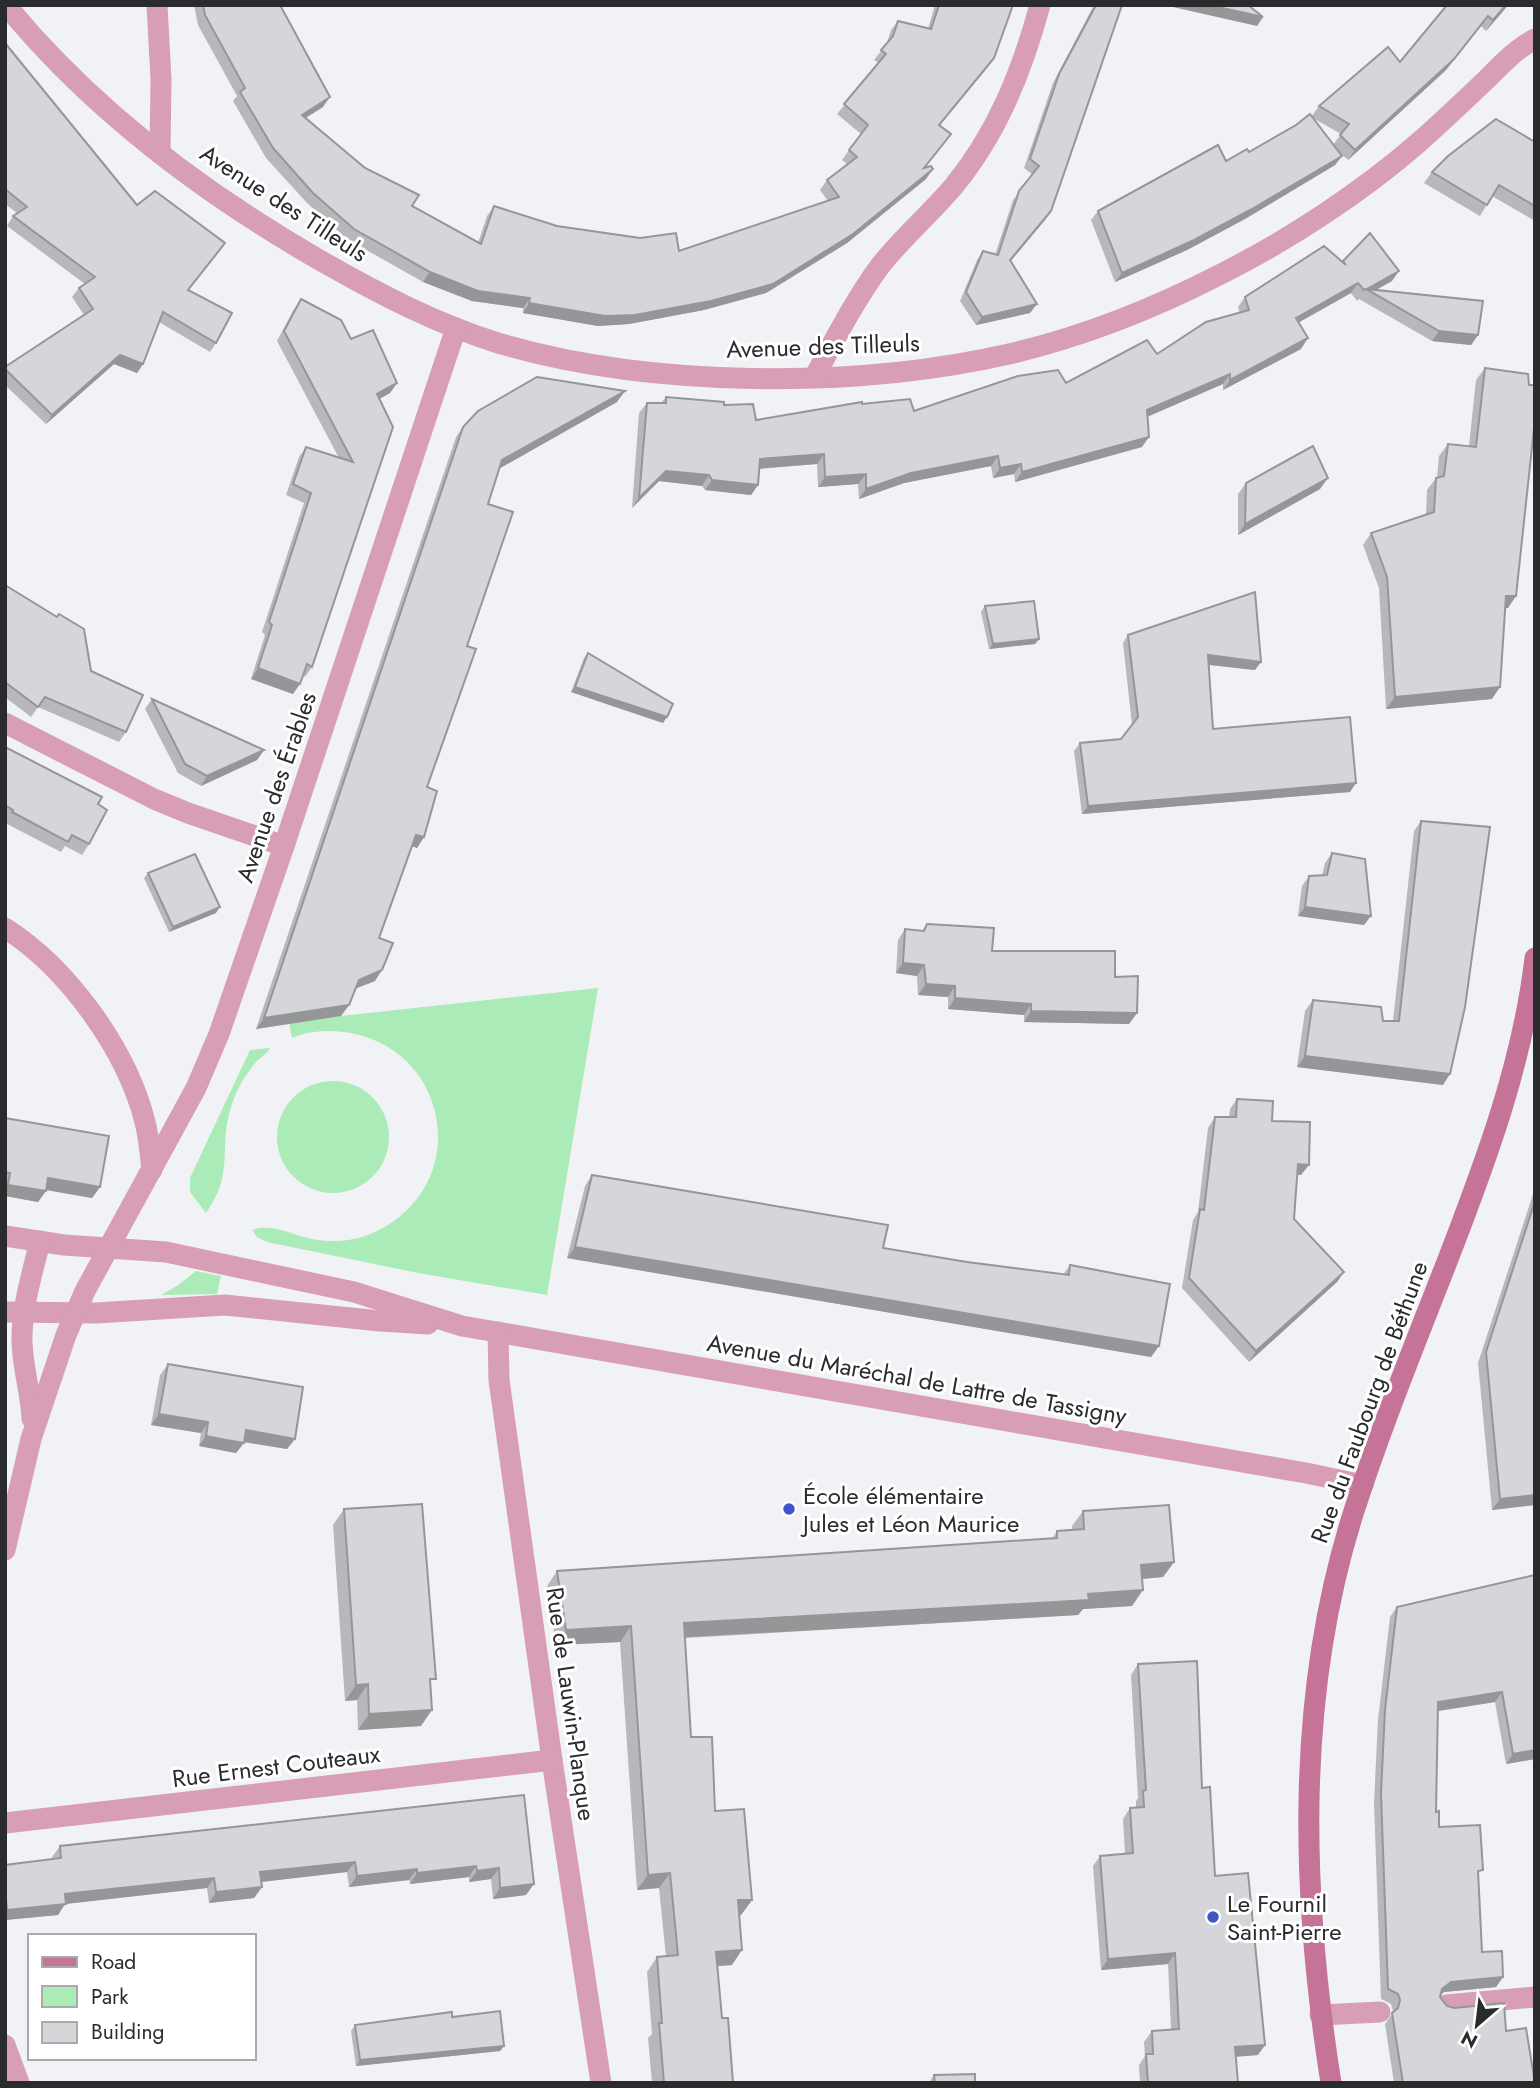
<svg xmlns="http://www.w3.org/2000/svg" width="1540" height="2088" font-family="Jost,sans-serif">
<rect width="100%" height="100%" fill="#f1f2f5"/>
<!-- green -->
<g fill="#abebb7">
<path d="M598 988 547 1295 418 1273 267 1242 257 1237 252 1230C270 1224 286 1232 304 1237 328 1244 355 1242 377 1231 474 1183 450 1046 344 1032 327 1030 308 1031 292 1038L289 1023 341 1016Z"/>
<path d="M270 1048C268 1053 261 1057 256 1062 245 1075 237 1089 232 1104 217 1146 236 1171 206 1213L190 1192V1178L250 1050Z"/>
<circle cx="333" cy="1137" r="56"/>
<polygon points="196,1271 221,1276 217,1294 161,1295 177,1286"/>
</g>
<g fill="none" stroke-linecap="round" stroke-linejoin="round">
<!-- street -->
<g stroke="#d79eb6" stroke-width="21">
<path d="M6 5C92 110 206 195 323 262 379 294 437 324 498 343 650 388 855 389 1009 354 1082 337 1155 308 1221 274 1287 241 1362 192 1418 143 1442 122 1465 100 1488 78 1502 64 1517 48 1535 39"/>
<polyline points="157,5 161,79 160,153"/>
<path d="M815 376C835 339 855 300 880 266 902 238 930 214 953 187 997 134 1022 71 1040 5"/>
<polyline points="5,723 154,799 188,813 284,846"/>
<path d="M5 928C68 968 127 1050 145 1122 149 1137 150 1154 152 1170"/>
<polyline points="5,1236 64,1245 166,1252 354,1292 462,1326 1306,1473 1363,1485"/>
<polyline points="5,1312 96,1313 225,1305 380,1321 428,1324"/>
<polyline points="498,1332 499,1380 552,1760 601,2083"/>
<path d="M32 1419C31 1394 23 1369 22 1343 21 1309 32 1275 40 1241"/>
<polyline points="5,1550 31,1439 66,1335 85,1291 196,1088 219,1034 284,846 456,328"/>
<polyline points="5,1823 552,1760"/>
<polyline points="1446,2005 1535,1997"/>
<polyline points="1320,2015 1380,2012"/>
<polyline points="5,2045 19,2083"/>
</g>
<!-- secondary -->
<path stroke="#c57498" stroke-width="21" d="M1331 2083C1301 1894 1295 1695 1354 1511 1382 1424 1417 1339 1450 1254 1487 1158 1523 1061 1535 958"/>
</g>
<!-- wall -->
<g fill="#b7b8bb" fill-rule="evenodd">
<polygon points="194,5 280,5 323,107 306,118 412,206 478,243 487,216 494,206 557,226 679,251 828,201 820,190 827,180 847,164 842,160 861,134 837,114 879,63 874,60 887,43 891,30 898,21 928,29 935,5 1013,5 994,58 940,125 944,143 925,168 926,179 847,243 766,293 704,310 629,324 598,326 523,313 523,308 472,301 423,282 347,239 307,203 266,158 233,101 237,96 198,25"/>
<polygon points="1094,5 1122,5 1051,211 1010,261 1030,313 976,325 960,301 977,260 983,251 995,255 1013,200 1033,175 1024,168 1053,83"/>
<path d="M1447 5H1508L1486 31 1481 26 1446 70 1348 160 1337 150 1342 156 1335 165 1245 219 1187 250 1115 282 1091 220 1098 211 1249 152 1311 117 1319 106 1400 62ZM1311 117 1341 134 1333 145Z"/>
<polygon points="5,43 137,205 218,253 188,290 216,343 210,352 159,322 143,364 137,373 114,364 46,424 5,385 5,367 84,315 72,297 79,288 85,284 7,226 13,216 17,213 5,204"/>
<polygon points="1535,142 1535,221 1492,196 1480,216 1424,183 1432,172"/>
<polygon points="1342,262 1392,281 1376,290 1478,335 1471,345 1432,341 1359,299 1357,301 1351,293 1299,322 1301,349 1223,390 1223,384 1148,416 1142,447 1015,482 1014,474 993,478 991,466 904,483 859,499 858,484 818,487 817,464 760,469 758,485 751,495 705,490 702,486 659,481 632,508 639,413 647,403 661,403 666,397 724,405 756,420 862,404 914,411 1066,383 1157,354 1240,313 1238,307 1245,297"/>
<polygon points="301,299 351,339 397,383 390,393 379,399 312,667 305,677 303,675 293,694 251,679 265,635 262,632 304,503 286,495 299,457 306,447 339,458 277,341 294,309"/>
<polygon points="1485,368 1508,608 1506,608 1492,699 1386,709 1379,588 1363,545 1371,533 1426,515 1427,490 1436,478 1437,478 1439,456 1448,444 1469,446 1476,380"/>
<polygon points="617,402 500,468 488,504 467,646 427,787 424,837 417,848 412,846 379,938 375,981 355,989 349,1005 341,1016 256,1029 456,437 463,427"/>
<polygon points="1246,483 1320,489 1238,535 1238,494"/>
<polygon points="5,585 91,671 126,732 119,742 38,707 31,717 5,697"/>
<polygon points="985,606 1039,639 1035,644 989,649 981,612"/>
<polygon points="1128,635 1255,670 1209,665 1213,729 1350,792 1082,814 1074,751 1080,743 1121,739 1132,725 1123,643"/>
<polygon points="588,653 663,723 571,692 584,658"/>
<polygon points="152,699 264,750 257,760 201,786 178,773 145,709"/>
<polygon points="5,747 98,804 89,844 82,855 65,846 61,852 5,823"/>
<polygon points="1421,821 1443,1085 1297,1067 1305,1011 1313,1000 1383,1021 1393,1021 1414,831"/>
<polygon points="1332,853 1364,925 1298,916 1302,886 1309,876 1322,876 1325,863"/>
<polygon points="148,873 216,913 169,932 144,878"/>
<polygon points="927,924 992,951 1115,977 1137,1013 1129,1024 1024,1022 1024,1015 948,1009 948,997 918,995 917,976 896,973 898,940 905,929 922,931"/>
<polygon points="1237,1099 1272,1121 1301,1175 1297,1175 1294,1219 1344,1272 1337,1282 1249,1362 1182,1288 1193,1220 1198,1212 1208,1128 1215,1117 1229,1117 1230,1109"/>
<polygon points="5,1118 100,1187 92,1198 46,1190 38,1202 5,1196"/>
<polygon points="592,1175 883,1248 967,1262 1063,1275 1070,1265 1159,1346 1151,1357 567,1258 585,1186"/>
<polygon points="1535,1188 1535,1505 1492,1510 1478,1363"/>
<polygon points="168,1364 295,1439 287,1449 244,1442 236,1453 199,1446 201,1433 151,1425 160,1375"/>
<polygon points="344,1509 421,1726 358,1730 357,1700 345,1701 333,1525"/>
<polygon points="1083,1511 1174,1562 1163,1577 1142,1579 1132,1606 1083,1609 1078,1615 685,1638 691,1737 715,1811 752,1900 741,1915 739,1915 732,1965 718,1966 722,2018 733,2083 652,2083 648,2038 652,2034 647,1972 657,1957 666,1957 659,1888 637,1890 620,1642 556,1645 547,1586 557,1571 1052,1539 1057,1531 1072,1530 1072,1526"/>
<polygon points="1535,1575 1535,1759 1506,1764 1495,1702 1438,1711 1436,1812 1439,1827 1478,1877 1482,1952 1503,1977 1496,1987 1444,1992 1441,1995 1440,1997 1447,2006 1506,2031 1535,2083 1394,2083 1385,2024 1392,2014 1393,2011 1391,2004 1381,1999 1374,1803 1378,1720 1390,1617 1397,1607"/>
<polygon points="1138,1664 1202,1788 1215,1876 1258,2055 1236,2057 1238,2083 1140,2083 1139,2065 1145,2056 1144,2042 1152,2031 1171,2029 1168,1964 1101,1970 1093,1866 1100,1856 1125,1854 1123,1819 1130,1808 1136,1808 1136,1801 1138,1798 1131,1675"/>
<polygon points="524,1795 526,1895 493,1899 491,1879 469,1882 469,1877 410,1884 409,1880 349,1887 347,1872 261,1882 262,1887 254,1898 209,1903 207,1888 65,1904 58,1915 5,1920 5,1865 52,1859 52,1857 60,1846"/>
<polygon points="452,2017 504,2046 500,2051 356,2066 351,2031 355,2025"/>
<polygon points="934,2075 975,2083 931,2083 930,2081"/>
</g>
<!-- shaded-wall -->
<g fill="#959698">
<polygon points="1164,5 1209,5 1263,17 1257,26"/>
<polygon points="1506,5 1508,5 1505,9 1486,31 1493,20"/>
<polygon points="1488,16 1446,70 1348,160 1355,150"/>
<polygon points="994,58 987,68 932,134 939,125"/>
<polygon points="330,97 323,107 295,124 302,115"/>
<polygon points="1342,156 1335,165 1245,219 1187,250 1115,282 1122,273"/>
<polygon points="933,169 926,179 847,243 766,293 704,310 629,324 598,326 523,313 529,303"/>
<polygon points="1051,211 1045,220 1004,269 1010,260"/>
<polygon points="1399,271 1392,281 1372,292 1367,289"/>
<polygon points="430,272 530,298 523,308 472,301 423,282"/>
<polygon points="1358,283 1351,293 1289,328 1296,318"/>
<polygon points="1037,304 1030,313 976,325 982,317"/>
<polygon points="1439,331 1478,335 1471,345 1432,341"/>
<polygon points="1308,338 1301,349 1223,390 1230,380"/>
<polygon points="120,355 143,364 137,373 114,364 46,424 52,415"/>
<polygon points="1230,374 1223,384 1140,420 1147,410"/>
<polygon points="397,383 390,393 370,404 377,394"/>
<polygon points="625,391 617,402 495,471 502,460"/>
<polygon points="1149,437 1142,447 1015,482 1022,472"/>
<polygon points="824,454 817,464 753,469 760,459"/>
<polygon points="998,456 991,466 904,483 859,499 866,489 911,473"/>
<polygon points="1021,464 1014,474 993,478 1000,468"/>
<polygon points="666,471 709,475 702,486 659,481 632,508 639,498"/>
<polygon points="866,474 858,484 818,487 825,477"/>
<polygon points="1328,478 1320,489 1238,535 1245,524"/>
<polygon points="712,480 758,485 751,495 705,490"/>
<polygon points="1506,596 1516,596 1508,608 1498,608"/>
<polygon points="1039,639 1035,644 989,649 993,644"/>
<polygon points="1208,655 1261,662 1255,670 1202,664"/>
<polygon points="258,668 300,684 293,694 251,679"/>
<polygon points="575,687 667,717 663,723 571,692"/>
<polygon points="1500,687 1492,699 1386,709 1395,697"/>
<polygon points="264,750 257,760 201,786 207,776"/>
<polygon points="1356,783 1350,792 1082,814 1088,806"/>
<polygon points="416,835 424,837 417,848 409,845"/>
<polygon points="220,907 216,913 169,932 173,927"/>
<polygon points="1305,907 1371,916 1364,925 1298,916"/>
<polygon points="903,963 924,965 917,976 896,973"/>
<polygon points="382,970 375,981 351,990 359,980"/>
<polygon points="926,984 955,986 948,997 918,995"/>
<polygon points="955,998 1031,1004 1024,1015 948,1009"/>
<polygon points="349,1005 341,1016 256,1029 264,1018"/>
<polygon points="1031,1011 1137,1013 1129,1024 1024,1022"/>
<polygon points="1305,1056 1450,1074 1443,1085 1297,1067"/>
<polygon points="1298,1164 1309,1165 1301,1175 1291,1175"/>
<polygon points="48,1178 100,1187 92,1198 41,1189"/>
<polygon points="8,1185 46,1191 38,1202 5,1196 5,1188"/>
<polygon points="575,1247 1159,1346 1151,1357 567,1258"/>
<polygon points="1344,1272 1337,1282 1249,1362 1256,1351"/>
<polygon points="159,1414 208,1422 201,1433 151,1425"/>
<polygon points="246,1430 295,1439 287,1449 238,1441"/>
<polygon points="206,1436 244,1443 236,1453 199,1446"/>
<polygon points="1535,1495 1535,1505 1492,1510 1500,1499"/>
<polygon points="1174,1562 1163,1577 1131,1580 1141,1565"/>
<polygon points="1143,1590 1132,1606 1083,1609 1078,1615 673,1638 684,1623"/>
<polygon points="631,1626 620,1642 556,1645 566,1630"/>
<polygon points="368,1684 357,1700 345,1701 356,1685"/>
<polygon points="1502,1692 1495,1702 1431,1712 1438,1702"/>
<polygon points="432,1710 421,1726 358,1730 369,1714"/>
<polygon points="1535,1750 1535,1759 1506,1764 1513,1754"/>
<polygon points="355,1862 347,1872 252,1883 260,1872"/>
<polygon points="476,1866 469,1877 410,1884 417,1873"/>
<polygon points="499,1868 491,1879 469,1882 477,1871"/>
<polygon points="417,1869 409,1880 349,1887 357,1876"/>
<polygon points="670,1873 659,1888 637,1890 648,1875"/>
<polygon points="214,1878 207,1888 65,1904 58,1915 5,1920 5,1913 7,1910 65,1894"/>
<polygon points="534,1884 526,1895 493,1899 500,1888"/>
<polygon points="262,1887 254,1898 209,1903 216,1892"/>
<polygon points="738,1900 752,1900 741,1915 727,1916"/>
<polygon points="742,1950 732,1965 706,1967 716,1952"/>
<polygon points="1175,1953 1168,1964 1101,1970 1108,1959"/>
<polygon points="1503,1977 1496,1987 1444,1992 1434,1999 1442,1989 1451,1982"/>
<polygon points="1265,2045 1258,2055 1228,2057 1235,2047"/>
<polygon points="504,2046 500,2051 356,2066 360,2060"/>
</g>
<!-- building -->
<g fill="#d5d6d9" stroke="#959698" stroke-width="2">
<polygon points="203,5 280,5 330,97 302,115 365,168 419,195 412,206 481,244 494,206 557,226 640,238 676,233 679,251 839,197 827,180 857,157 849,150 868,125 844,104 886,54 881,50 893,36 898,21 931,29 939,5 1013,5 994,58 939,125 951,134 924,168 931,166 933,169 853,234 773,284 711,301 635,315 605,316 529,303 530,298 478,291 430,272 354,229 313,193 273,148 240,92 245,88 205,15"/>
<polygon points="1096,5 1122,5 1051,211 1010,260 1037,304 982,317 966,292 983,251 998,255 1019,191 1039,166 1030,159 1059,74"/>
<polygon points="1209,5 1248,5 1263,17"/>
<polygon points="1447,5 1506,5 1493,20 1488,16 1454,59 1355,150 1340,135 1349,124 1319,106 1388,47 1400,62"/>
<polygon points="5,43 137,205 155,191 225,243 188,290 232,313 216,343 163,312 143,364 120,355 52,415 5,369 5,367 93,309 79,288 95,277 13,216 27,207 5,189"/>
<polygon points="1310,114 1342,156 1252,209 1194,240 1122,273 1098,211 1218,145 1226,161 1247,149 1249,152 1296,125"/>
<polygon points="1496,119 1535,142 1535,206 1499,185 1487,205 1432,172 1448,156"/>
<polygon points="1370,233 1399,271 1367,289 1483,301 1478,335 1439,331 1366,289 1364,290 1358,283 1296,318 1308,338 1230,380 1230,374 1147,410 1149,437 1022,472 1021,464 1000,468 998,456 911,473 866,489 866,474 825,477 824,454 760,459 758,485 712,480 709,475 666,471 639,498 647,403 666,403 666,397 724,402 724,405 753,404 756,420 862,402 862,404 910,399 914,411 1018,376 1058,370 1066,383 1147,340 1157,354 1206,322 1249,310 1245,297 1324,246 1346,265 1343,261"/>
<polygon points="301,299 341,320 351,339 373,330 397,383 377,394 393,427 312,667 307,664 300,684 258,668 272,625 269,622 311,493 293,484 306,447 353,462 284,331"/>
<polygon points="1485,368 1528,374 1529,385 1535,385 1535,419 1516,596 1506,596 1500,687 1395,697 1387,577 1371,533 1434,512 1436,478 1444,476 1448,444 1476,447"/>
<polygon points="537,377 625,391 502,460 488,504 513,512 467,646 476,649 427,787 437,791 424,837 416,835 379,938 393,943 382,970 359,980 349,1005 264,1018 463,427 478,411"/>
<polygon points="1313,446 1328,478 1245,524 1246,483"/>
<polygon points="5,585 57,617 59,614 84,629 91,671 143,695 126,732 45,697 38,707 5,682"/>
<polygon points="1255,592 1261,662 1208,655 1213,729 1350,717 1356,783 1088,806 1080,743 1121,739 1138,717 1128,635"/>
<polygon points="1034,601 1039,639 993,644 985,606"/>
<polygon points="588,653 673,704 667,717 575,687"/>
<polygon points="152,699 264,750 207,776 185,764"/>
<polygon points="5,747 102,797 98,804 107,810 89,844 72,835 68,842 12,812 13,810 5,805"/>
<polygon points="1421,821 1490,827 1465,1007 1450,1074 1305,1056 1313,1000 1381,1007 1383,1021 1399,1021"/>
<polygon points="1332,853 1365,859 1371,916 1305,907 1309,876 1327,875"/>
<polygon points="195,854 220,907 173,927 148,873"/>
<polygon points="927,924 994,928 992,951 1115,951 1115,977 1138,976 1137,1013 1031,1011 1031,1004 955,998 955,986 926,984 924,965 903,963 905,929 924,931"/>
<polygon points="1237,1099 1273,1101 1272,1121 1310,1122 1309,1165 1298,1164 1294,1219 1344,1272 1256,1351 1189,1278 1200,1209 1204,1210 1215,1117 1236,1117"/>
<polygon points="5,1118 109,1136 100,1187 48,1178 46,1191 8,1185 10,1173 5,1172"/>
<polygon points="592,1175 888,1225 883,1248 967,1262 1069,1275 1070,1265 1170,1284 1159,1346 575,1247"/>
<polygon points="1535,1201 1535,1495 1500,1499 1486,1352"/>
<polygon points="168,1364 303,1387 295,1439 246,1430 244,1443 226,1440 206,1436 208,1422 159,1414"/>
<polygon points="422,1504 436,1679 430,1679 432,1710 369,1714 368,1684 356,1685 344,1509"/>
<polygon points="1169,1505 1174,1562 1141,1565 1143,1590 1088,1594 1089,1600 684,1623 691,1737 712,1737 715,1811 744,1809 752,1900 738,1900 742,1950 716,1952 722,2018 728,2018 733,2083 664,2083 659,2023 662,2023 657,1957 678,1955 670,1873 648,1875 631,1626 566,1630 557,1571 1057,1538 1057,1531 1084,1529 1083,1511"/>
<polygon points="1535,1575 1535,1750 1513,1754 1502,1692 1438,1702 1436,1812 1439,1811 1439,1827 1480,1825 1483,1870 1478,1871 1482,1952 1502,1951 1503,1977 1451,1982 1442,1989 1440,1997 1447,2006 1454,2008 1504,2003 1506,2031 1526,2028 1535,2083 1403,2083 1392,2013 1398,2008 1400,2000 1398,1994 1388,1989 1381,1793 1385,1710 1397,1607"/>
<polygon points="1197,1661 1202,1788 1210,1787 1215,1876 1248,1873 1265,2045 1235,2047 1238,2083 1148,2083 1146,2054 1153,2054 1152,2031 1179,2029 1175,1953 1108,1959 1100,1856 1133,1853 1130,1808 1144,1807 1143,1791 1146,1790 1138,1664"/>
<polygon points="524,1795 534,1884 500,1888 499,1868 477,1871 476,1866 417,1873 417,1869 357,1876 355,1862 260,1872 262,1887 216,1892 214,1878 65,1894 66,1904 7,1910 5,1889 5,1865 61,1858 60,1846"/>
<polygon points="500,2011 504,2046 360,2060 355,2025 452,2012 452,2017"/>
<polygon points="975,2074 975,2083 935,2083 934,2075"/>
</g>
<!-- markers -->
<g fill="#4154c8" stroke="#fff" stroke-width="2.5">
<circle cx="789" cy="1509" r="7"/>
<circle cx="1213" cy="1917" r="7"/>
</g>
<g text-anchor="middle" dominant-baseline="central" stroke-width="6" stroke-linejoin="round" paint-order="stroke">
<!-- street labels -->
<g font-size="24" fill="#2a2b2c" stroke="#fff">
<text transform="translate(284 203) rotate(33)">Avenue des Tilleuls</text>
<text transform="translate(823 346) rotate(-2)">Avenue des Tilleuls</text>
<text transform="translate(276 787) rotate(-71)">Avenue des Érables</text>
<text transform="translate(917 1379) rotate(10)">Avenue du Maréchal de Lattre de Tassigny</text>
<text transform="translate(1369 1402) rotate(-70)">Rue du Faubourg de Béthune</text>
<text transform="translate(571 1704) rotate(82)">Rue de Lauwin-Planque</text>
<text transform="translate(276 1766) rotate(-7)">Rue Ernest Couteaux</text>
</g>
<!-- poi labels -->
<g font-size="24" fill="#2a2b2c" stroke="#fff" text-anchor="start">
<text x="803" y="1495">École élémentaire<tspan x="803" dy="28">Jules et Léon Maurice</tspan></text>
<text x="1227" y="1903">Le Fournil<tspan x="1227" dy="28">Saint-Pierre</tspan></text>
</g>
</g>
<!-- border -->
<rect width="1540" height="2088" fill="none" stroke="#2a2b2c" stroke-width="14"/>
<!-- legend -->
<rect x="28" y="1934" width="228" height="126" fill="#ffffff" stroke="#aaaaab" stroke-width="2"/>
<rect x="42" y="1957" width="35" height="10" fill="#c57498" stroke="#aaaaab" stroke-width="2"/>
<text x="91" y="1969" font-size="21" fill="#2a2b2c">Road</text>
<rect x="42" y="1986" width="35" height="21" fill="#abebb7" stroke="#aaaaab" stroke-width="2"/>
<text x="91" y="2004" font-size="21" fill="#2a2b2c">Park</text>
<rect x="42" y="2022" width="35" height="21" fill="#d5d6d9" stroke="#aaaaab" stroke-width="2"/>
<text x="91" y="2039" font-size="21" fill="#2a2b2c">Building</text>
<!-- north arrow -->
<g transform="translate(1477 2025) rotate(208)" stroke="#ffffff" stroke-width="5" paint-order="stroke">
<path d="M0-5L12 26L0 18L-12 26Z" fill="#2a2b2c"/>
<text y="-10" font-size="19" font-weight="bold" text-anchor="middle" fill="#2a2b2c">N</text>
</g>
</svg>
